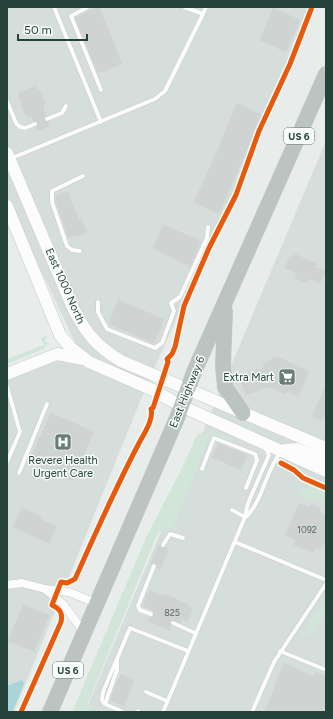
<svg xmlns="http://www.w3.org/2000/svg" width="333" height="719" font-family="Figtree,sans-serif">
<rect width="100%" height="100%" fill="#e8edeb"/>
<!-- built -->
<g fill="#d6dedb">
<polygon points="7,7 311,7 290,64 146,387 14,712 7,712 7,374 47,358 83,359 7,199"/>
<polygon points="326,141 326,712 85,712 205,427"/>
</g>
<!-- green -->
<g fill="#d1e6d8">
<polygon points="47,335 45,341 49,343 43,349 7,364 7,359 44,345 41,338"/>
<polygon points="212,430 235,440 229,441 215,435 209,438 173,528 165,528 162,531 159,532 157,535 88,703 94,706 91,712 72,712 146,538 181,470 198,433 206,435"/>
<polygon points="312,484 326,490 326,509 321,501 317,499 310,500 299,495 301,489 307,489"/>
<polygon points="325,600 326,608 316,631 300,636"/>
</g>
<!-- water -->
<polygon fill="#a9d4db" points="22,680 24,684 12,712 7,712 7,686"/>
<!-- building -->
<g fill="#cfd4d2" stroke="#d1d6d4">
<polygon points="99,7 122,64 98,73 75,18"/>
<polygon points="273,8 300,20 286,52 260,40"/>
<polygon points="36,86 38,91 40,90 45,104 43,105 46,116 44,120 48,122 50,126 37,131 36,127 38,122 33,121 31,116 28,117 24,112 18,93"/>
<polygon points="237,103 262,115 219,214 194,202 218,150"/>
<polygon points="68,192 77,216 80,220 82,219 87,233 68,237 56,201 56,196"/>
<polygon points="163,225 201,241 190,267 153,248"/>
<polygon points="295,254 317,264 315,267 325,271 320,283 309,278 307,283 294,278 297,273 285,268 290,256 293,257"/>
<polygon points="118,300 164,319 154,343 109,324"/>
<polygon points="277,357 309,371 298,396 287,391 286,394 268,387 246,395 239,377 264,367 262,363"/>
<polygon points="326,385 326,413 322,421 312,416"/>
<polygon points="51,413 94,432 84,453 94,458 89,468 80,464 73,481 29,462"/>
<polygon points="218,444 247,455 241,470 212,457"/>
<polygon points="299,504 310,507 311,504 320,508 319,512 326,515 326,545 323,544 320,550 315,548 313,552 294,545 296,540 285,535"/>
<polygon points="22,508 41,517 40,519 56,526 49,543 13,527"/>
<polygon points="159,544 161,548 169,548 160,569 157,568 156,563 151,564"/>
<polygon points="150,590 164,596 165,594 189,605 188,607 193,609 187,622 182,619 180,623 171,620 170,631 148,621 154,614 153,611 143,606 147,594 148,595"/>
<polygon points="23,605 49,615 34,651 8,641"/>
<polygon points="284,663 313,677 316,672 326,677 326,712 265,712"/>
<polygon points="121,674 134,680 124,706 110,700"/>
</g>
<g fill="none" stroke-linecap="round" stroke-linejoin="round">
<defs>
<g id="lane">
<polyline points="54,7 101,122"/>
<polyline points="88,7 71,16 101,90"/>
<polyline points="184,7 203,14 206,7"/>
<polyline points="7,101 16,123 20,127 25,128 35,124"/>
<polyline points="47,119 62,113 66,106"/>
<polyline points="12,158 155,99 165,91 203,14"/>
<polyline points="80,251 72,250 67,246 52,202 52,191 83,176"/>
<polyline points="98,302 98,312 107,329 155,348 162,343 174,311 171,303 180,297 207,238 208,227"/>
<polyline points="7,386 20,432 7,462"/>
<polyline points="202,469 214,438 255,454 257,460 246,488"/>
<polyline points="19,473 47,404"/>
<polyline points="232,510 245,517"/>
<path d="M246 517C264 499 265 471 281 452"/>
<polyline points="235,542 326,580"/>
<polyline points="163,545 170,534 183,538"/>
<polyline points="151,614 140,610 138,606 154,566"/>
<polyline points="173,623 195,633"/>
<polyline points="280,651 326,670"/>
<polyline points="146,692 167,701"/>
<polyline points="105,704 102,700 103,692 116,661"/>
<polyline points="123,712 105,704 117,670 117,659 130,628 188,651"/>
<polyline points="137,712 138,711"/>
<polyline points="163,712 245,517 248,503 269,455 265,447"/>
<polyline points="252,712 274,662 326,584"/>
</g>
<g id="street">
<polyline points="7,585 22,583 45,589 69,592 96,603"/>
<polyline points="46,590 63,604 84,632"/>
</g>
<g id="secondary">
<path d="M7 153 73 308C86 333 96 346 121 361L326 448"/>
<polyline points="7,206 60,335 71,348 89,362 153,390 181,406 326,471"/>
<polyline points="7,374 57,354 83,359"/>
<polyline points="285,450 297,449 326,460"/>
</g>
<g id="highway">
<polyline points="225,311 223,366 225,387 243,413"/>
<polyline points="50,712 177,418 194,372 326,74"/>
</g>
</defs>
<!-- lane casing -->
<use href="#lane" stroke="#c5cac8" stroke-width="5"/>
<!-- street casing -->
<use href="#street" stroke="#c5cac8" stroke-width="9"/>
<!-- secondary casing -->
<use href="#secondary" stroke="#c3cbc8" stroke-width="13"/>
<!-- highway casing -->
<use href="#highway" stroke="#c3ccc9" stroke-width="16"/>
<!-- lane -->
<use href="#lane" stroke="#fcfcfc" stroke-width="4"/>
<!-- street -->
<use href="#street" stroke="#fcfcfc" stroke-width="8"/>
<!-- secondary -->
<use href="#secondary" stroke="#fcfcfc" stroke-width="12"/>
<!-- highway -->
<use href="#highway" stroke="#bcc4c2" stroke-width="15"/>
<defs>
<g id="cycleway">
<polyline points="281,463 294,470 303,478 326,488"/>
<path d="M21 712 61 622C63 613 60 609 52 605L61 582 67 583 75 579C95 534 115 489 138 445 143 435 154 420 151 409L153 408 168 362 167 359 172 354 175 347 184 306 209 248 236 195 259 131 290 64 312 7"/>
</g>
</defs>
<!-- cycleway casing -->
<use href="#cycleway" stroke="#f7fbf9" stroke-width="8"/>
<!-- cycleway -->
<use href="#cycleway" stroke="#e8590c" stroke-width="5"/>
</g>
<!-- icons -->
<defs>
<symbol id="supermarket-square" viewBox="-11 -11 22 22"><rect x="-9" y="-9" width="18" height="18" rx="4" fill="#697e78" stroke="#f7fbf9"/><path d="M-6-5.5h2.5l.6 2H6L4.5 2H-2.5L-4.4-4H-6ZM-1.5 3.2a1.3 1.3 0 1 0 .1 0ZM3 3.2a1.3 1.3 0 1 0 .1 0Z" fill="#fff"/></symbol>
<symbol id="hospital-square" viewBox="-11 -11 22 22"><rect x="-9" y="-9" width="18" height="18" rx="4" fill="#697e78" stroke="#f7fbf9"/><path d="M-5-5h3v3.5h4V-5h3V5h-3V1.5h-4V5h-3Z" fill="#fff"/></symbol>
</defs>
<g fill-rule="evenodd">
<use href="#supermarket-square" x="277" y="367" width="20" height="20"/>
<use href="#hospital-square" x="53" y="432" width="20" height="20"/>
</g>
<g text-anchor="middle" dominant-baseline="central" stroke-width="3" stroke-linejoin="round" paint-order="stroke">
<!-- number labels -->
<g font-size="9" fill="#506761">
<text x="307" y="529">1092</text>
<text x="172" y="612">825</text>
</g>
<!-- shield labels -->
<g fill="#f7fbf9" stroke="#637a73" stroke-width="1">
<rect x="284" y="128" width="30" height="16" rx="3"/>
<rect x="53" y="662" width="30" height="16" rx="3"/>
</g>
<g font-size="10" font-weight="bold" fill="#24423a">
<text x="299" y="136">US 6</text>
<text x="68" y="670">US 6</text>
</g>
<!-- street labels -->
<g font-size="11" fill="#24423a" stroke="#f7fbf9">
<text transform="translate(65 286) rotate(66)">East 1000 North</text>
<text transform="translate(187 392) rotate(-68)">East Highway 6</text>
</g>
<!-- poi labels -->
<g font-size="11" fill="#24423a" stroke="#f7fbf9" text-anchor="end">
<text x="274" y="377">Extra Mart</text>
<text x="63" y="460" text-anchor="middle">Revere Health<tspan x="63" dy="13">Urgent Care</tspan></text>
</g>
</g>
<!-- border -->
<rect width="333" height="719" fill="none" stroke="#24423a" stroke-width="16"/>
<!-- scale -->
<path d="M18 34v6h69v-6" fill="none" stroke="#24423a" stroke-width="2"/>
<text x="24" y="34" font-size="12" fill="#24423a" stroke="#f7fbf9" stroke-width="3" paint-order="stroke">50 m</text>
</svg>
